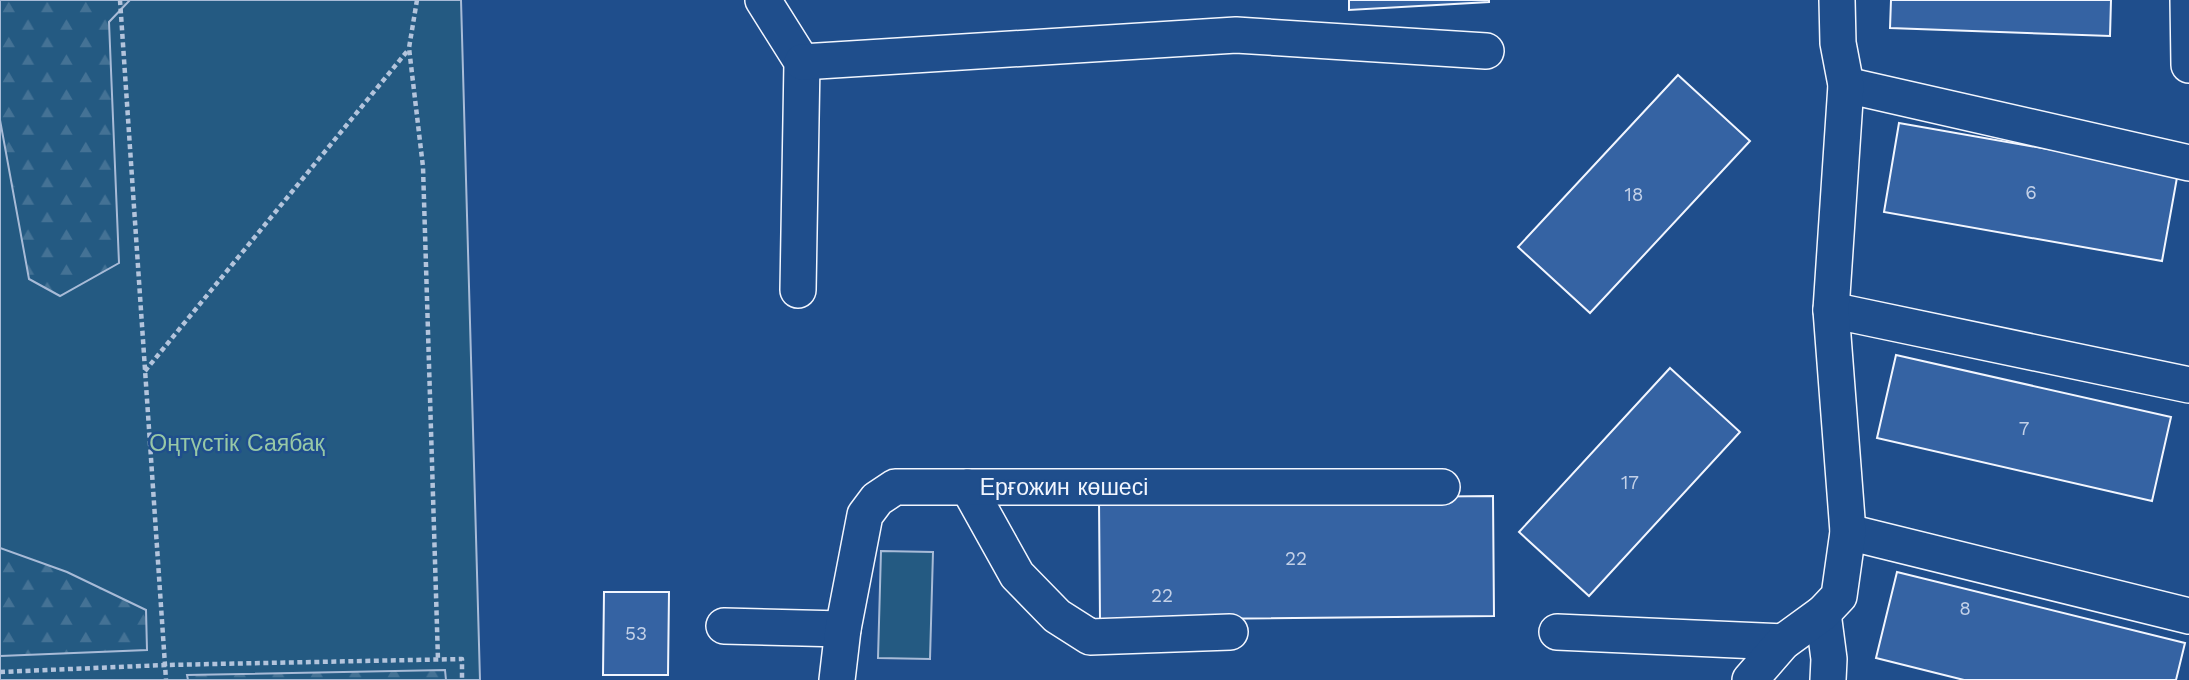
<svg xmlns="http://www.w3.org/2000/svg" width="2189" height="680" font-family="'Work Sans',sans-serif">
<defs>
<pattern id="forest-firs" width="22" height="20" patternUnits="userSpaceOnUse" patternTransform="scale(1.75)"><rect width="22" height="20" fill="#245a82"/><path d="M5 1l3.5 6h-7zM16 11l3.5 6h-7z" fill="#447295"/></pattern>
</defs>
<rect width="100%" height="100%" fill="#1f4e8c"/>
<!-- green -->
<g fill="#245a82" stroke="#a8bbd7" stroke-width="2">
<polygon points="0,0 461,0 480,680 0,680"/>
<polygon points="881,551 933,552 930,659 878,658"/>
</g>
<!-- forest -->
<g fill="url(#forest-firs)" stroke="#a8bbd7" stroke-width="2">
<polygon points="0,0 130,0 109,22 119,263 60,296 29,279 0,120"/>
<polygon points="0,548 67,572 146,610 147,650 0,656"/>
<polygon points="445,670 446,680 188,680 187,675"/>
</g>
<!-- building -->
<g fill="#3563a3" stroke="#f2f6ff" stroke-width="2">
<polygon points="1349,0 1489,0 1489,2 1349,10"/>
<polygon points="1891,0 2111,0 2110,36 1890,28"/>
<polygon points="1678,75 1750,141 1590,313 1518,247"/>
<polygon points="1899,123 2178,172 2162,261 1884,212"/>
<polygon points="1896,355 2171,417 2152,501 1877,438"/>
<polygon points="1670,368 1740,432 1589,596 1519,532"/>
<polygon points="1493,496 1494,616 1100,620 1099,500"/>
<polygon points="1897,572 2185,643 2176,680 1964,680 1876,658"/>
<polygon points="604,592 669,592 668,675 603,675"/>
</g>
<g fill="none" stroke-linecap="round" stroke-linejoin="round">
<defs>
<g id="minor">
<polyline points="763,0 802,62 798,290"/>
<polyline points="2188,0 2189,65"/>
<polyline points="802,62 1236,35 1486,51"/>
<polyline points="1846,85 2189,163"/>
<polyline points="1831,310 2189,385"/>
<polyline points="968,487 1017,575 1057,616 1090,637 1230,632"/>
<polyline points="1848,532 2189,616"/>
<polyline points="1823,613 1829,659 1828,680"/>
<polyline points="724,626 843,629"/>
<polyline points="1557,632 1783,642"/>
<polyline points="837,680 843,629 865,515 877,499 895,487 1442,487"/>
<polyline points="1750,680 1783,642 1823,613 1839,596 1848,532 1831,310 1846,85 1838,43 1837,0"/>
</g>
</defs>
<!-- minor casing -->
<use href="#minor" stroke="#f2f6ff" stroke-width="38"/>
<!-- path -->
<g stroke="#b3c4dc" stroke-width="4.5" stroke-dasharray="5 3.5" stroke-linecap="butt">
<polyline points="120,0 166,680"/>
<polyline points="417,0 409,48 423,167 438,660"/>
<polyline points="145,371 409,49"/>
<polyline points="0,672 165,665 462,659 462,680"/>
</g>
<!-- minor -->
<use href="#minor" stroke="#1f4e8c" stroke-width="35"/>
</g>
<g text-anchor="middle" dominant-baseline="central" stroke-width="5" stroke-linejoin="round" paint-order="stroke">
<!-- number labels -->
<g font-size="19" fill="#c3d1e8">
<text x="2031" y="192">6</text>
<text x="1634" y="194">18</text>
<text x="2024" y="428">7</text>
<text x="1630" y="482">17</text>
<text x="1296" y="558">22</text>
<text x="1162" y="595">22</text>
<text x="1965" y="608">8</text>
<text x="636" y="633">53</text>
</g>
<!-- park labels -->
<g font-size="23" fill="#97c8a6" stroke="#1f4e8c">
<text x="237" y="443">Оңтүстік Саябақ</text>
</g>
<!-- street labels -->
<g font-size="23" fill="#f2f6ff" stroke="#1f4e8c">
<text x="1064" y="487">Ерғожин көшесі</text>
</g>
</g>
</svg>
